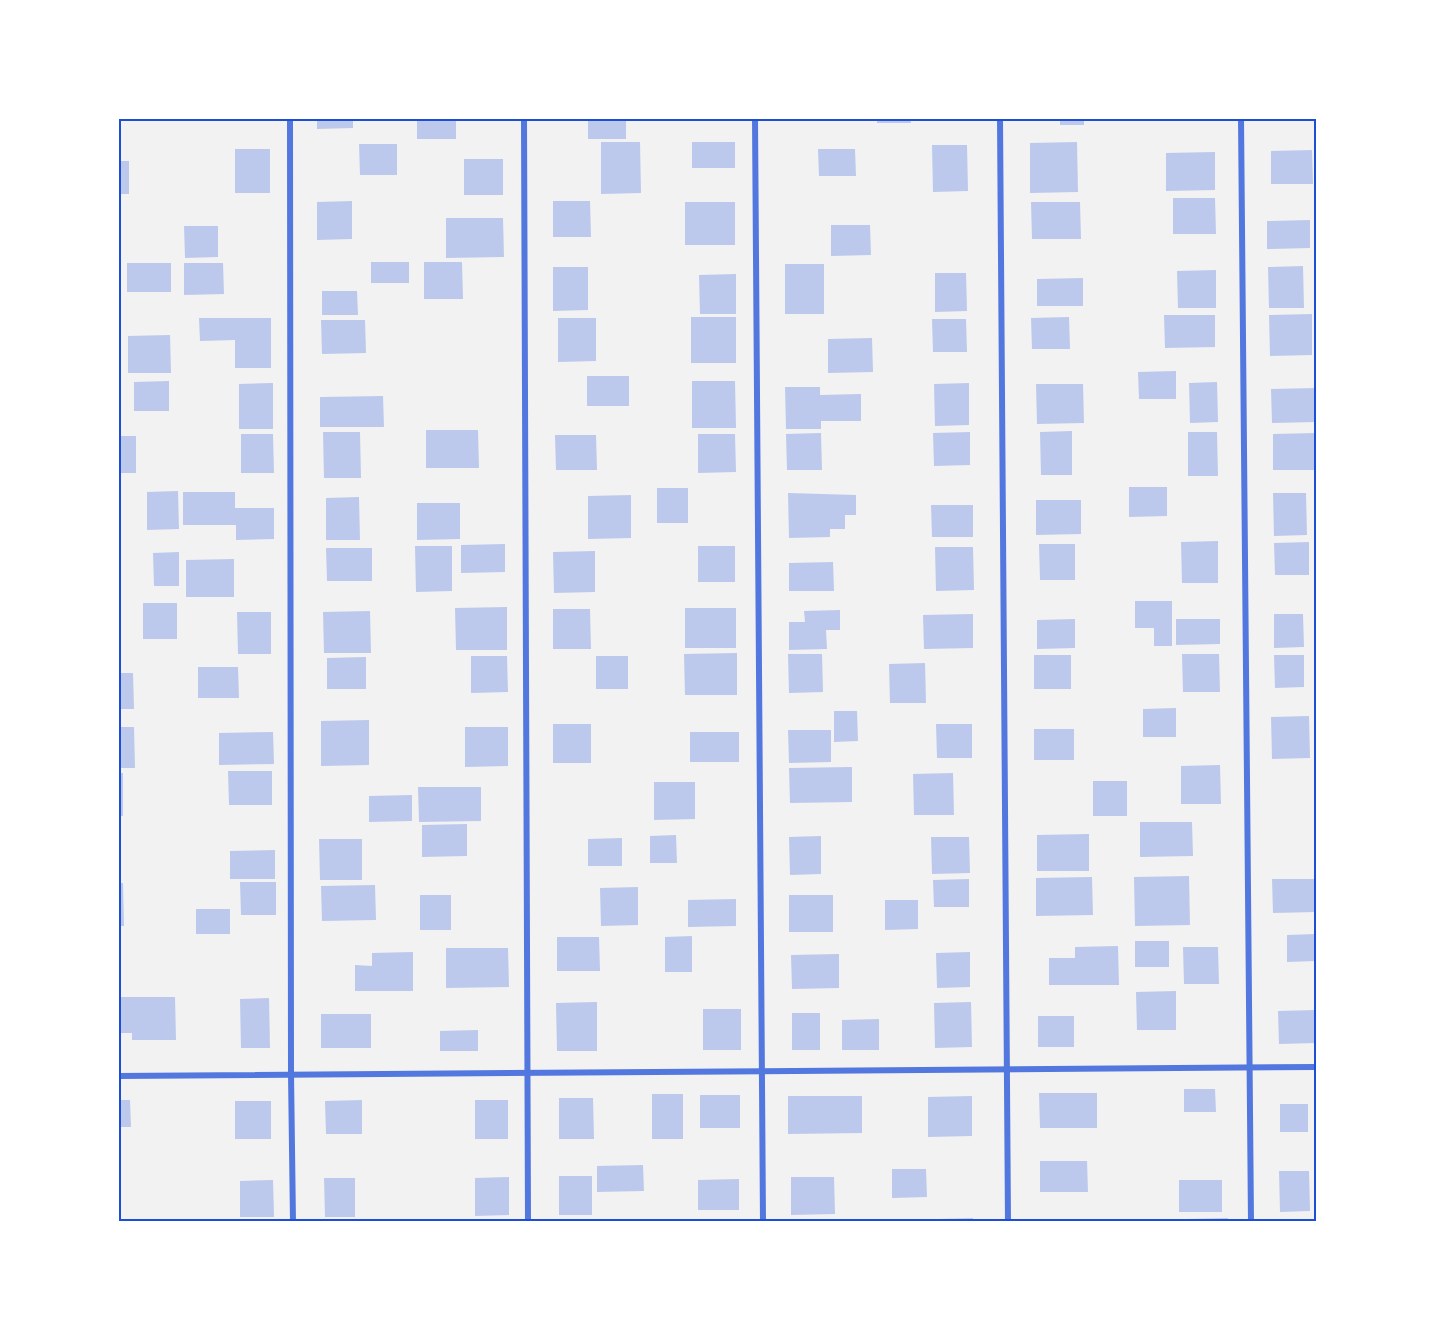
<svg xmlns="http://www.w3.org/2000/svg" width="1435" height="1340" font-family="Commissioner,sans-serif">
<rect width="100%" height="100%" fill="#f2f2f2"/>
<!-- building -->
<g fill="#bdc9ec">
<polygon points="317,118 353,118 353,128 317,129"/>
<rect x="417" y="118" width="39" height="21"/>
<rect x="588" y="118" width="38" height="21"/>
<polygon points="877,118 910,118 911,123 877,123"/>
<rect x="1060" y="118" width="24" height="7"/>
<polygon points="601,142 640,142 641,193 601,194"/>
<rect x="692" y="142" width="43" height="26"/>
<polygon points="1077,142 1078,192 1030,193 1030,143"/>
<polygon points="359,144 397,144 397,175 360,175"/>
<polygon points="932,145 967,145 968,191 933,192"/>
<rect x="235" y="149" width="35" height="44"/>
<polygon points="818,149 855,149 856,176 819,176"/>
<polygon points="1312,150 1313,184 1271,184 1271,151"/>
<polygon points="1215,152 1215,190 1166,191 1166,153"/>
<rect x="464" y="159" width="39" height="36"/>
<rect x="118" y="161" width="11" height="33"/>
<polygon points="1173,198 1215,198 1216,234 1173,234"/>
<polygon points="352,201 352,239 317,240 317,202"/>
<polygon points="553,201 590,201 591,237 553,237"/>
<rect x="685" y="202" width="50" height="43"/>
<polygon points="1031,202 1080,202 1081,239 1032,239"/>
<polygon points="446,218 503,218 504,257 446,258"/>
<polygon points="1310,220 1310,248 1267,249 1267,221"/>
<polygon points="831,225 870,225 871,255 831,256"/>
<polygon points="184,226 218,226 218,257 185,258"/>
<rect x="371" y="262" width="38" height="21"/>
<polygon points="424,262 462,262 463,299 424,299"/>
<rect x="127" y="263" width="44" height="29"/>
<polygon points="184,263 223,263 224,294 184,295"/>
<rect x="785" y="264" width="39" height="50"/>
<polygon points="1303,266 1304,308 1269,308 1268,267"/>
<polygon points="553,267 588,267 588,310 553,311"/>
<polygon points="1216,270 1216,308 1178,308 1177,271"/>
<polygon points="935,273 966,273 967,311 935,312"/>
<polygon points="736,274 736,314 700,314 699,275"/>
<polygon points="1083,278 1083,306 1037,306 1037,279"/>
<polygon points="322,291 357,291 358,315 322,315"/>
<polygon points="1312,314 1312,355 1270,356 1269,315"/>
<polygon points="1164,315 1215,315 1215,347 1165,348"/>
<rect x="691" y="317" width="45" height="46"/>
<polygon points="1069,317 1070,349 1032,349 1031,318"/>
<polygon points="199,318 271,318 271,368 235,368 235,340 200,341"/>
<polygon points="558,318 596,318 596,361 558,362"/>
<polygon points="932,319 966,319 967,352 933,352"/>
<polygon points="321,320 365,320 366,353 322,354"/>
<polygon points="170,335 171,373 128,373 128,336"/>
<polygon points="872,338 873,372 828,373 828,339"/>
<polygon points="1176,371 1176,399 1139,399 1138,372"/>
<rect x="587" y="376" width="42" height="30"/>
<polygon points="169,381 169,411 134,411 134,382"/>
<polygon points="692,381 735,381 736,428 692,428"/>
<polygon points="1217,382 1218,422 1190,423 1189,383"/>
<polygon points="273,383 273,429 239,429 239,384"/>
<polygon points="969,383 969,425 935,426 934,384"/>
<polygon points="1036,384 1083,384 1084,423 1037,424"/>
<polygon points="785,387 820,387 820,395 861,394 861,421 821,421 821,429 786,429"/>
<polygon points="1316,388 1316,422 1272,423 1271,389"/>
<polygon points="383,396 384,427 320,427 320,397"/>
<polygon points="426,430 478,430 479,468 426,468"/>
<polygon points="1072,431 1072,475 1041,475 1040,432"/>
<polygon points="323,432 360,432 361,478 324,478"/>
<polygon points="970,432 970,465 934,466 933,433"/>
<polygon points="1188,432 1217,432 1218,476 1188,476"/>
<polygon points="821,433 822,470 787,470 786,434"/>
<polygon points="1316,433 1316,470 1273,470 1273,434"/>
<polygon points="241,434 273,434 274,473 241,473"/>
<polygon points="698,434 735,434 736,472 698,473"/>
<polygon points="555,435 596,435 597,470 556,470"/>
<rect x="118" y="436" width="18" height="37"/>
<polygon points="1129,487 1167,487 1167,516 1129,517"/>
<rect x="657" y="488" width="31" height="35"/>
<polygon points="178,491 179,529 147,530 147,492"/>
<polygon points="183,492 235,492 235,508 274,508 274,539 236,540 236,525 183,525"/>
<polygon points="788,493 856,495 856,515 845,515 845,529 830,529 830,537 789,538"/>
<polygon points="1273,493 1306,493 1307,535 1274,536"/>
<polygon points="631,495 631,538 588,539 588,496"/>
<polygon points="359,497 360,540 326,540 326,498"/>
<polygon points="1036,500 1081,500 1081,534 1036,535"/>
<polygon points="417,503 460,503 460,539 417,540"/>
<polygon points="931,505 973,505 973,537 932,537"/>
<polygon points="1218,541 1218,583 1182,583 1181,542"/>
<polygon points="1309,542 1309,575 1275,575 1274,543"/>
<polygon points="505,544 505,572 461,573 461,545"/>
<polygon points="1039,544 1075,544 1075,580 1040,580"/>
<polygon points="415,546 452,546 452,591 416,592"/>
<rect x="698" y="546" width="37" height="36"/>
<polygon points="935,547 973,547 974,590 936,591"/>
<polygon points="326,548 372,548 372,581 327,581"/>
<polygon points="595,551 595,592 554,593 553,552"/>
<polygon points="179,552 179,586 154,586 153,553"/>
<polygon points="234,559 234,597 186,597 186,560"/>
<polygon points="833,562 834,591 789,591 789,563"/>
<polygon points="1135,601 1172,601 1172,646 1154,646 1154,628 1135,628"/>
<rect x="143" y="603" width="34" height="36"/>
<polygon points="507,607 507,650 456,650 455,608"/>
<rect x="685" y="608" width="51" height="40"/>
<polygon points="553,609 590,609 591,649 553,649"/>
<polygon points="840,610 840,630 826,630 827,649 789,650 789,622 805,622 804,611"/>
<polygon points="370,611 371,653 324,653 323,612"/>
<polygon points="237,612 271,612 271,654 238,654"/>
<polygon points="973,614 973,648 924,649 923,615"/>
<polygon points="1274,614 1303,614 1304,647 1274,648"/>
<polygon points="1075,619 1075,648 1037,649 1037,620"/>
<polygon points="1176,619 1220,619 1220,644 1176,645"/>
<polygon points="737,653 737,695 685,695 684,654"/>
<polygon points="788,654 822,654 823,692 789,693"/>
<polygon points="1182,654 1219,654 1220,692 1183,692"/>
<rect x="1034" y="655" width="37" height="34"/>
<polygon points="1274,655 1304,655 1304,687 1275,688"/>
<polygon points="471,656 507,656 508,692 471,693"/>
<rect x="596" y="656" width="32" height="33"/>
<polygon points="366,657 366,689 327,689 327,658"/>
<polygon points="925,663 926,703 890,703 889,664"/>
<polygon points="198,667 238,667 239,698 198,698"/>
<polygon points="118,673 133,673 134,709 118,709"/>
<polygon points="1176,708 1176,737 1143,737 1143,709"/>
<polygon points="834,711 857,711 858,741 834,742"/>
<polygon points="1309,716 1310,758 1272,759 1271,717"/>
<polygon points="369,720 369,765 321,766 321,721"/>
<rect x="553" y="724" width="38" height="39"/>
<polygon points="936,724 972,724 972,758 937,758"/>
<polygon points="118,727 134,727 135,768 118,768"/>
<polygon points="465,727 508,727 508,766 465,767"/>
<rect x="1034" y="729" width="40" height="31"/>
<polygon points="788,730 831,730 831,762 789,763"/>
<polygon points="273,732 274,764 219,765 219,733"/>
<rect x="690" y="732" width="49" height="30"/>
<polygon points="1220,765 1221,804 1181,804 1181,766"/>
<polygon points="852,767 852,802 790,803 789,768"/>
<polygon points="228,771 272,771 272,805 229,805"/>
<rect x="118" y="773" width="5" height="43"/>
<polygon points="953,773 954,815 914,815 913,774"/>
<rect x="1093" y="781" width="34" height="35"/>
<polygon points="654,782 695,782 695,819 654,820"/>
<polygon points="418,787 481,787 481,821 419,822"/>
<polygon points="412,795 412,821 369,822 369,796"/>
<polygon points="1140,822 1192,822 1193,856 1140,857"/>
<polygon points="467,824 467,856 422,857 422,825"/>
<polygon points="1089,834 1089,871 1037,871 1037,835"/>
<polygon points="676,835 677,863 650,863 650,836"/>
<polygon points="821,836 821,874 790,875 789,837"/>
<polygon points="931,837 969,837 970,873 932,874"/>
<polygon points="622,838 622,866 588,866 588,839"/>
<polygon points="319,839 362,839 362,880 320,880"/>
<polygon points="275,850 275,879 230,879 230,851"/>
<polygon points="1189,876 1190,925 1135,926 1134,877"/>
<polygon points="1092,877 1093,915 1036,916 1036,878"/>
<polygon points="969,879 969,907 934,907 933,880"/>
<polygon points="1272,879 1316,879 1316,912 1273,913"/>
<polygon points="240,882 276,882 276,915 241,915"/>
<polygon points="118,883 123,883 124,926 118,926"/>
<polygon points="375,885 376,920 322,921 321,886"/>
<polygon points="638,887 638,925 601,926 600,888"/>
<rect x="420" y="895" width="31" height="35"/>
<rect x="789" y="895" width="44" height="37"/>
<polygon points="736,899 736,926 688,927 688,900"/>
<polygon points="885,900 918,900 918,929 885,930"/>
<rect x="196" y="909" width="34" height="25"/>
<polygon points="1316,934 1316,961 1287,962 1287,935"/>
<polygon points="692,936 692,972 665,972 665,937"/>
<polygon points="557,937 599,937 600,971 557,971"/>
<rect x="1135" y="941" width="34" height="26"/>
<polygon points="1118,946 1119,985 1049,985 1049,958 1075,958 1075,947"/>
<rect x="118" y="947" width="3" height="44"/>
<polygon points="1183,947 1218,947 1219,984 1184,984"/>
<polygon points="446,948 508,948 509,987 446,988"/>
<polygon points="413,952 413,991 355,991 355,965 372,966 372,953"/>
<polygon points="970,952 970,987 937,988 936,953"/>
<polygon points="839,954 839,988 792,989 791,955"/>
<polygon points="1176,991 1176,1030 1137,1030 1136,992"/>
<polygon points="118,997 175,997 176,1040 132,1040 132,1033 118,1033"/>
<polygon points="269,998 270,1048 241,1048 240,999"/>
<polygon points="597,1002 597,1051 557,1051 556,1003"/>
<polygon points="971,1002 972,1047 935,1048 934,1003"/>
<rect x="703" y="1009" width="38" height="41"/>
<polygon points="1316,1010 1316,1043 1279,1044 1278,1011"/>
<rect x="792" y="1013" width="28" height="37"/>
<rect x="321" y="1014" width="50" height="34"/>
<rect x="1038" y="1016" width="36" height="31"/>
<polygon points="879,1019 879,1050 842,1050 842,1020"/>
<polygon points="478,1030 478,1051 440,1051 440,1031"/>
<polygon points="1184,1089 1215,1089 1216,1112 1184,1112"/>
<polygon points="1039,1093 1097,1093 1097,1128 1040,1128"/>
<rect x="652" y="1094" width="31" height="45"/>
<rect x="700" y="1095" width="40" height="33"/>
<polygon points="788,1096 862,1096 862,1133 788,1134"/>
<polygon points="972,1096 972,1136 928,1137 928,1097"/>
<polygon points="559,1098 593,1098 594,1139 559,1139"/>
<polygon points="118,1100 130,1100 131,1127 118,1127"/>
<polygon points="362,1100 362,1134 326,1134 325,1101"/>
<rect x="475" y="1100" width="33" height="39"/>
<rect x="235" y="1101" width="36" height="38"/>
<rect x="1280" y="1104" width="28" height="28"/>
<polygon points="1040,1161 1087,1161 1088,1192 1040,1192"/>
<polygon points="643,1165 644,1191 597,1192 597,1166"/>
<polygon points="892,1169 926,1169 927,1197 892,1198"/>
<polygon points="1279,1171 1309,1171 1310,1211 1280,1212"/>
<rect x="559" y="1176" width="33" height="39"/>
<polygon points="509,1177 509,1215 475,1216 475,1178"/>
<polygon points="791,1177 834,1177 835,1214 791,1215"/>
<polygon points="324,1178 355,1178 355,1217 325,1217"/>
<polygon points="739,1179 739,1210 698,1210 698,1180"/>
<polygon points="273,1180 274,1217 240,1217 240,1181"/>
<rect x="1179" y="1180" width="43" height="32"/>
<polygon points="973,1218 973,1222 938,1222 938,1219"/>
<polygon points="1228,1218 1228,1222 1185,1222 1185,1219"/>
<rect x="1044" y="1219" width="52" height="3"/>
<rect x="1280" y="1219" width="36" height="3"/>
</g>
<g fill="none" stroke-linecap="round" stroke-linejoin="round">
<!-- minor -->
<g stroke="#5277de" stroke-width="6">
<polyline points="290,118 291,1074 293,1222"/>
<polyline points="524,118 528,1222"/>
<polyline points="755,118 763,1222"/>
<polyline points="1000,118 1008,1222"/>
<polyline points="1241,118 1251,1222"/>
<polyline points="118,1076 1316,1067"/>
</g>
</g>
<!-- border -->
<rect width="1435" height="1340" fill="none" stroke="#ffffff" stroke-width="240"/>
<rect x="120" y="120" width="1195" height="1100" fill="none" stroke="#1d4ed8" stroke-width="2"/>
</svg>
